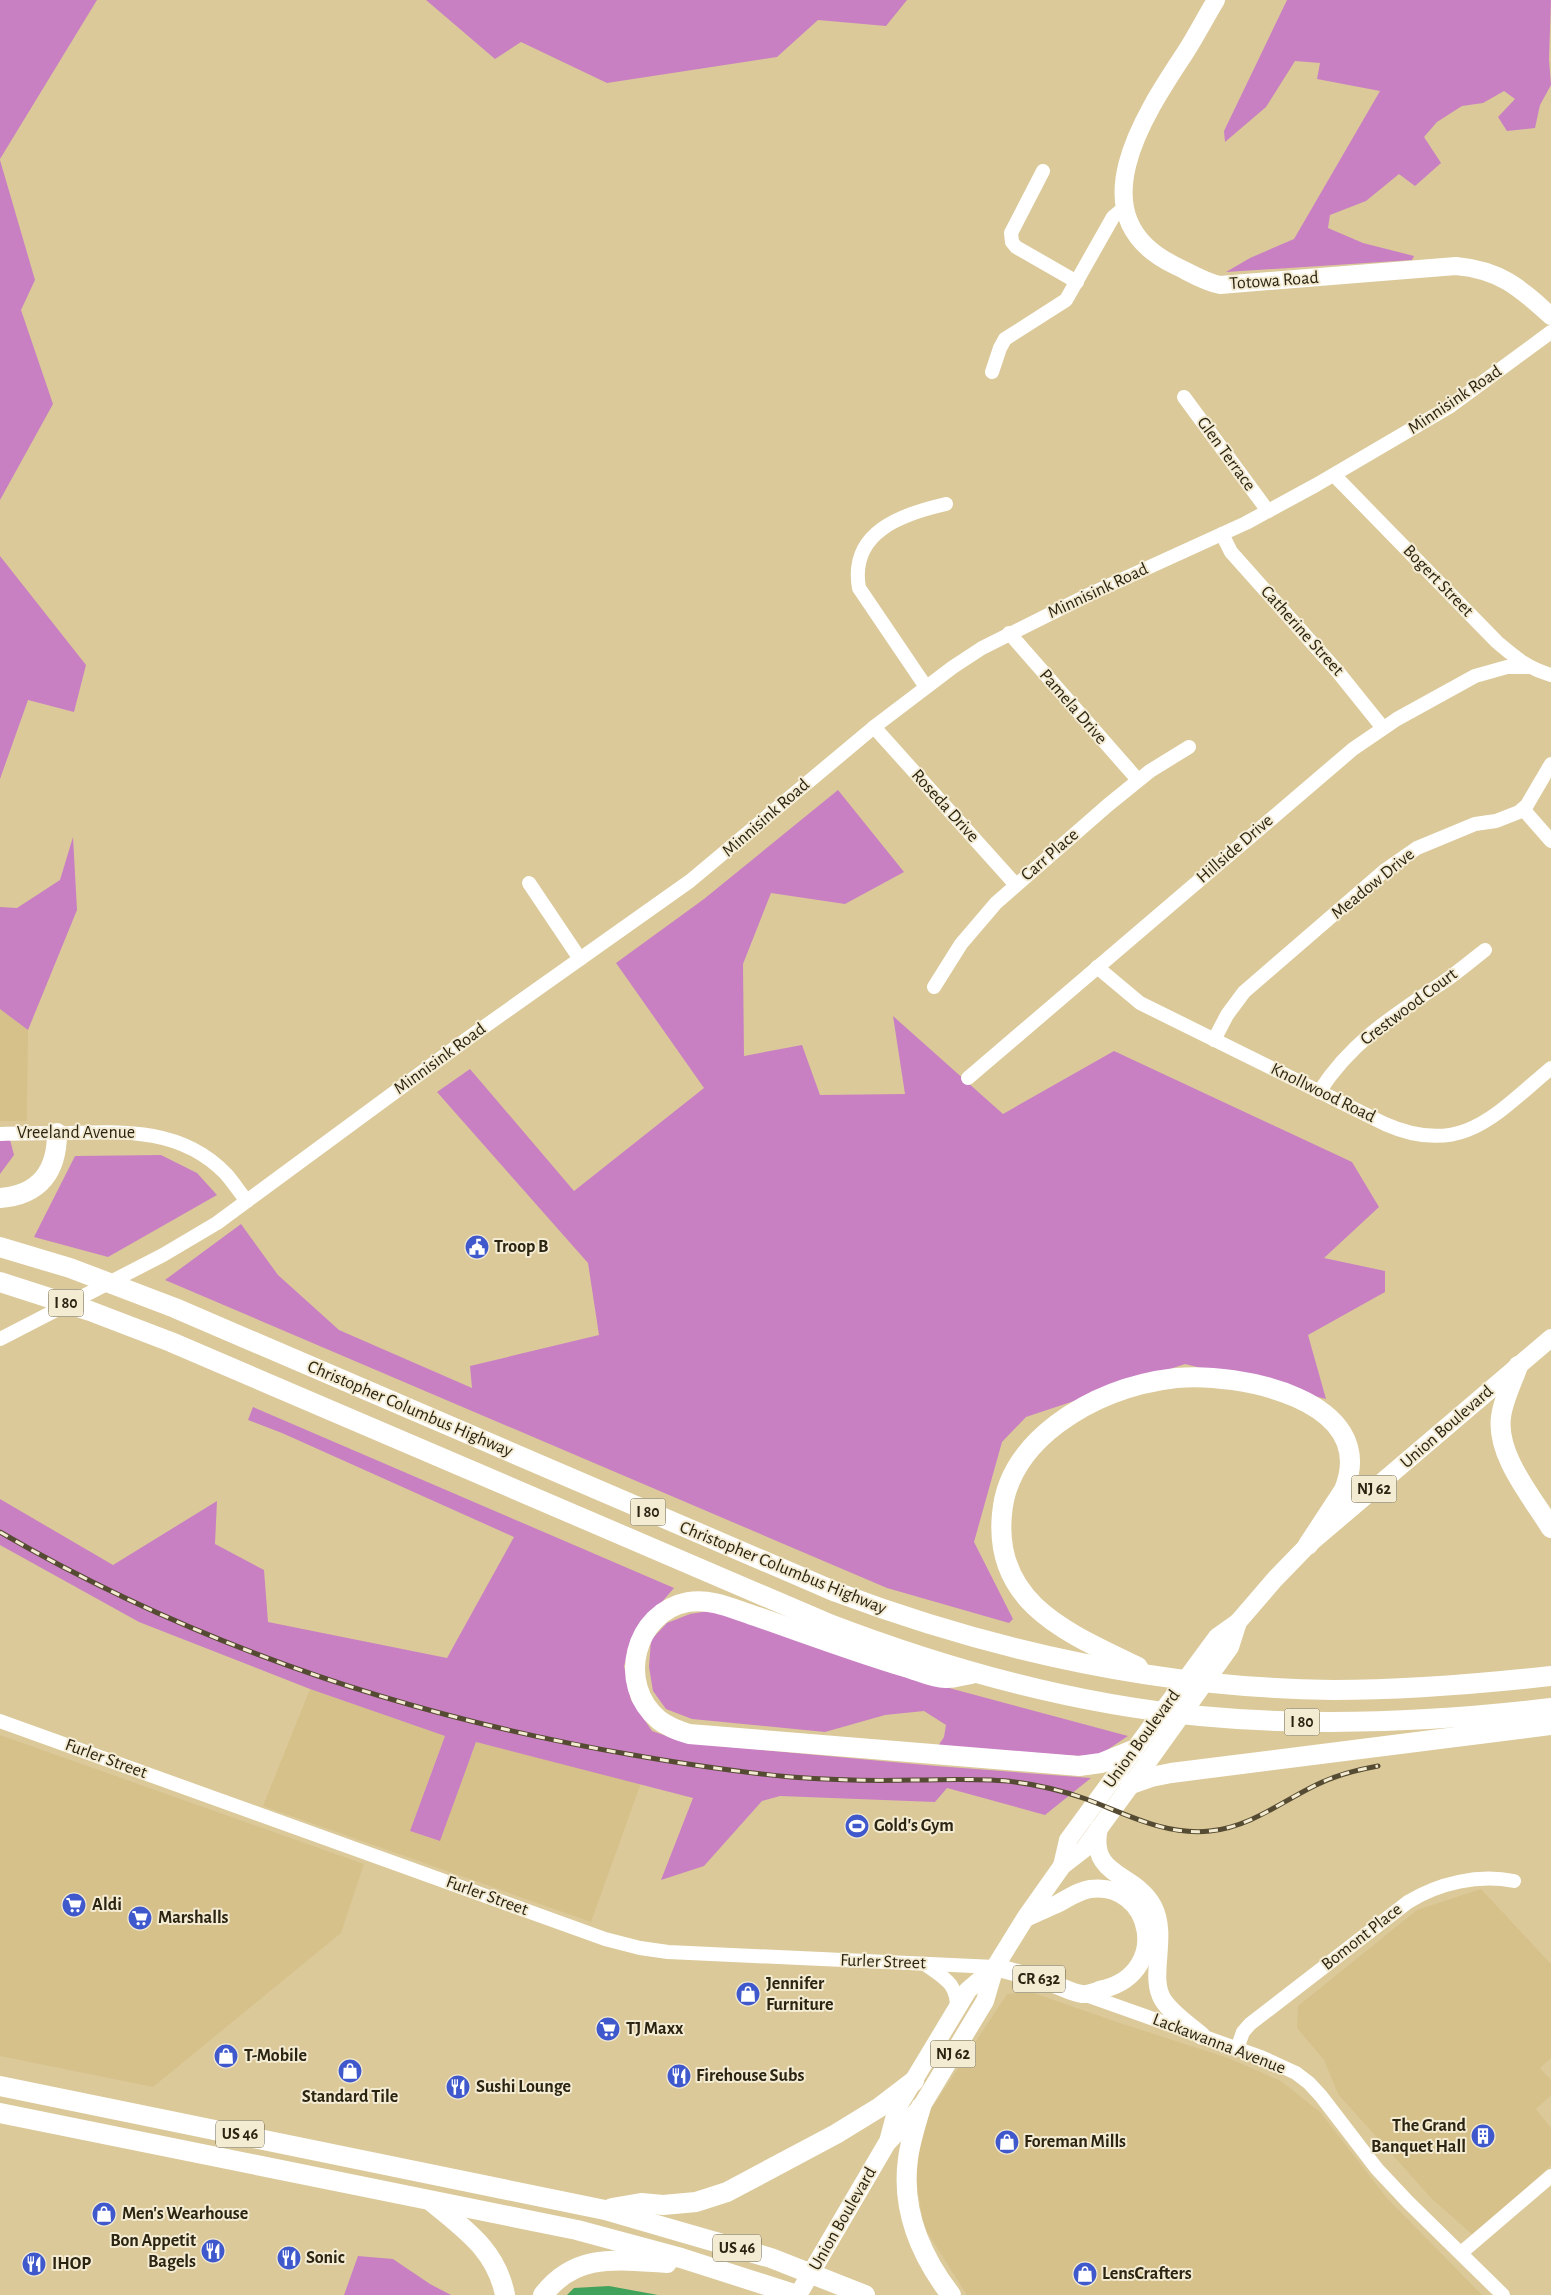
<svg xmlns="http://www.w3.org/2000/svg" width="1551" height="2295" font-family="'Alegreya Sans',sans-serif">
<rect width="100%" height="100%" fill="#dbc99a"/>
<!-- built -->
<g fill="#d6c18a">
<polygon points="0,1009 28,1030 27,1121 0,1121"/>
<polygon points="310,1689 445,1736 410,1831 439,1841 476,1742 641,1783 591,1922 263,1806"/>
<polygon points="0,1735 364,1864 341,1933 153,2087 0,2056"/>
<polygon points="1481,1889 1551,1964 1551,2058 1540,2068 1551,2080 1551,2095 1536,2109 1551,2128 1551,2165 1474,2236 1431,2198 1338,2094 1324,2060 1297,2028 1298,2006 1417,1910"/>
<polygon points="1031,1992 1114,2021 1228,2058 1281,2081 1320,2112 1386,2197 1482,2295 967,2295 924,2227 914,2170 926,2117 1007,1994"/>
</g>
<!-- green -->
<g fill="#c880c3">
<polygon points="0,0 97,0 0,159"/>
<polygon points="426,0 907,0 886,26 818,20 777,57 607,83 521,42 495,59"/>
<polygon points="1287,0 1551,0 1549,59 1551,85 1540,105 1535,128 1507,131 1498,117 1515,99 1504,91 1483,103 1462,106 1437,122 1424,137 1441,163 1415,186 1399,174 1366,201 1330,215 1328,228 1363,243 1414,256 1412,260 1226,272 1250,258 1294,239 1380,91 1317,79 1320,63 1295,61 1266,107 1225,142 1224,131"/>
<polygon points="0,160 35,280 21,310 53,404 0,500"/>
<polygon points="0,556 86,665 74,712 28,700 0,779"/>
<polygon points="838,790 904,872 845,904 771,893 743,964 744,1056 802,1045 820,1095 905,1094 893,1016 1003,1114 1114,1051 1352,1162 1379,1207 1324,1258 1385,1271 1385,1292 1308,1335 1326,1399 1185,1364 1026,1417 1002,1442 974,1542 1013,1619 1009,1623 887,1588 165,1280 241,1224 278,1275 339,1330 472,1388 470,1366 599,1335 588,1263 437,1092 470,1069 574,1191 704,1088 616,963 704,899"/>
<polygon points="73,837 77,910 28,1030 0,1009 0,907 17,908 60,880"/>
<polygon points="0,1132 8,1132 14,1155 0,1174"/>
<polygon points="161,1155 197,1173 217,1195 108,1257 34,1237 75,1156"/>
<polygon points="253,1407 674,1588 634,1634 624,1666 631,1700 652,1731 687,1743 936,1766 1091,1778 1045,1815 947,1788 935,1802 780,1796 762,1801 704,1866 661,1880 693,1798 476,1742 440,1841 410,1831 445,1736 310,1689 139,1622 0,1545 0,1499 113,1565 217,1501 215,1544 264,1570 268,1622 447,1658 514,1537 282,1433 248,1420"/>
<polygon points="715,1610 912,1678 1128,1736 1101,1754 1078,1756 938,1746 944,1737 946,1725 924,1711 885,1715 825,1732 692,1719 666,1709 653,1691 649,1667 651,1640 667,1623 690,1614"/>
<polygon points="358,2256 393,2259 430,2284 451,2295 344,2295"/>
</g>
<!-- water -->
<polygon fill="#41a35b" points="609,2286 658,2295 567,2295 574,2288"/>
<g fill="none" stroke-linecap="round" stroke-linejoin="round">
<!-- minor -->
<g stroke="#fff" stroke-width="14">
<polyline points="1043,171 1011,233 1012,242 1016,247 1077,282"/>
<polyline points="992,372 1000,348 1005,339 1066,300 1113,217 1126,206"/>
<polyline points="1184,397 1268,511"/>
<path d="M1334 475 1497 642C1516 658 1527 668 1551 675"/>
<polyline points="1222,534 1231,552 1338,672 1383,728"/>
<polyline points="1009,633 1138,780"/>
<path d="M926 687 859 588C849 532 902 514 946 504"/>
<polyline points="874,727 1016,885"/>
<polyline points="1523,809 1551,841"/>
<polyline points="529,883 580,959"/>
<path d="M1097 967 1140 1003 1385 1124C1462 1158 1496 1114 1551 1068"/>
<polyline points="934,987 961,944 996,903 1108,805 1150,771 1189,747"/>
<polyline points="1214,1040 1227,1015 1244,992 1384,871 1417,848 1475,824 1496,821 1519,812 1527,805 1551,764"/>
<polyline points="968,1078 1353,749 1397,719 1475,676 1507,667 1529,667"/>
<path d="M1319 1092C1351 1042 1394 1015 1442 983 1457 973 1471 961 1485 950"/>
<path d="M0 1134C23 1133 46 1133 69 1133 126 1131 183 1129 226 1174 234 1183 240 1193 247 1201"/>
<polyline points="0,1339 163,1255 217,1223 467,1039 690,881 874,727 953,667 982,648 1088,595 1246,523 1316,485 1449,407 1551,332"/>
<polyline points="0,1721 605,1939 640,1948 668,1952 995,1967"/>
<path d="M925 1964C944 1978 958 1983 957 2010"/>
<polyline points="1083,1994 1261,2057 1296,2073 1309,2083 1321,2096 1377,2169 1408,2202 1503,2295"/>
<path d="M1237 2049 1243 2032 1250 2024 1408 1902C1439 1883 1478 1874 1514 1881"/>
<polyline points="1461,2253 1551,2176"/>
</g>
<!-- major -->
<g stroke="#fff" stroke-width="18">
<path d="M1216 0C1205 18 1196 36 1185 53 1144 115 1076 217 1174 265 1189 272 1204 282 1220 285L1456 266C1500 270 1519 287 1551 316"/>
<path d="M1099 1828C1088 1877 1135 1872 1153 1906 1169 1936 1148 1977 1163 2000 1172 2014 1189 2025 1202 2036"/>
<polyline points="1062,1866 1068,1840 1217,1637 1238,1622 1275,1579 1308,1545 1551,1338"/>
<path d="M995 1967C1015 1972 1034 1978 1053 1984 1062 1987 1073 1993 1082 1994 1089 1995 1098 1990 1104 1989 1172 1971 1151 1881 1090 1889 1078 1891 1070 1897 1059 1903 1049 1908 1038 1912 1028 1917"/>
<polyline points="889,2138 897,2108 968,1990 995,1967"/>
<polyline points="798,2295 887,2143 921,2107 985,2001 995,1967 1026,1917 1062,1866 1084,1849 1152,1756 1230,1647 1238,1622"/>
</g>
<!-- highway -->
<g stroke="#fff" stroke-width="20">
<path d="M0 1198C40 1195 57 1171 57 1133"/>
<path d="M0 1247 70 1268 175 1308 836 1592C996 1652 1162 1688 1333 1690 1406 1690 1479 1684 1551 1676"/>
<path d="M0 1282 90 1311 171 1342 827 1623C947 1669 1072 1704 1200 1716 1317 1727 1434 1722 1551 1708"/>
<path d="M1518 1366C1512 1383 1503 1400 1501 1417 1496 1455 1532 1497 1551 1528"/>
<path d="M1138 1667C1071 1634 993 1605 1002 1514 1005 1476 1028 1446 1057 1424 1092 1398 1133 1383 1176 1378 1237 1372 1381 1399 1344 1490L1308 1545"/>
<path d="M971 1674C963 1675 953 1679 945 1678 932 1678 917 1670 905 1667 855 1652 807 1634 758 1617 735 1610 713 1598 688 1602 634 1612 616 1685 659 1720 668 1727 679 1731 689 1734L1079 1766 1101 1763 1133 1750"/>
<polyline points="1131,1784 1151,1777 1171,1773 1551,1725"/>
<polyline points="0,2086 605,2210 771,2258 865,2295"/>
<path d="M921 2107C916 2124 910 2142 908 2159 901 2210 921 2256 951 2295"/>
<polyline points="0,2113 577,2230 681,2258 797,2295"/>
<path d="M431 2201C464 2229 496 2249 505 2295"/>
<polyline points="612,2208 641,2203 663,2205 696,2202 727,2192 836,2134 880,2107 914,2081"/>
<path d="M543 2295C576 2252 619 2260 667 2263"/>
</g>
<defs>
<path id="rail" d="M0 1532C196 1646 410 1717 633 1755 685 1764 737 1772 791 1777 831 1780 873 1781 914 1780 948 1780 982 1778 1015 1782 1039 1785 1063 1791 1086 1799 1126 1814 1166 1836 1210 1831 1250 1827 1281 1802 1316 1785 1336 1775 1356 1770 1378 1766"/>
</defs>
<!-- rail casing -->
<use href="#rail" stroke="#554b32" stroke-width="5"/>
<!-- rail -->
<use href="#rail" stroke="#f4ebd3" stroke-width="3" stroke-dasharray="9" stroke-linecap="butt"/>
</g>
<!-- icons -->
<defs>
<symbol id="civic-disc" viewBox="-11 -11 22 22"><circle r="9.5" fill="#3f59cc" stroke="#f4ebd3"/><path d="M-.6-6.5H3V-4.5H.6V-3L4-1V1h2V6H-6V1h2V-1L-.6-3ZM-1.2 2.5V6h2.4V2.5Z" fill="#fff"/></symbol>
<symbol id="stadium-disc" viewBox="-11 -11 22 22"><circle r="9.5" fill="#3f59cc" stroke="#f4ebd3"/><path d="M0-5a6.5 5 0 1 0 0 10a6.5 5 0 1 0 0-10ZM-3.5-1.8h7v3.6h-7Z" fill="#fff"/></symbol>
<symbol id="supermarket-disc" viewBox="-11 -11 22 22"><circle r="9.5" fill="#3f59cc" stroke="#f4ebd3"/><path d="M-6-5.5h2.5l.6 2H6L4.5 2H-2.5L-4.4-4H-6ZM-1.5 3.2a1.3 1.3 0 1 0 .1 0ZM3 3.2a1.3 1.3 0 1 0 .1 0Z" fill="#fff"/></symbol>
<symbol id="shop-disc" viewBox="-11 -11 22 22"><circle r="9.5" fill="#3f59cc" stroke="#f4ebd3"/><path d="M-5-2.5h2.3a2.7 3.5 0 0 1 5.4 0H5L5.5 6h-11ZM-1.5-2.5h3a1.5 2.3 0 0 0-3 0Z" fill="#fff"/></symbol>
<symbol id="restaurant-disc" viewBox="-11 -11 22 22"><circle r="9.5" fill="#3f59cc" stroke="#f4ebd3"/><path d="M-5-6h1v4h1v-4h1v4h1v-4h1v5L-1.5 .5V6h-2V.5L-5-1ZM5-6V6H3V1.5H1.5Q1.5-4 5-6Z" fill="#fff"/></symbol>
<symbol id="building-disc" viewBox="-11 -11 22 22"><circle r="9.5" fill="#3f59cc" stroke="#f4ebd3"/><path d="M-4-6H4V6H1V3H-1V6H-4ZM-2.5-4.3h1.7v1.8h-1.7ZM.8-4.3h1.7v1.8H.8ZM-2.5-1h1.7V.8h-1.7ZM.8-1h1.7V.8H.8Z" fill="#fff"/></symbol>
</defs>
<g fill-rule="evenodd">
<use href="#civic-disc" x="463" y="1233" width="28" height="28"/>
<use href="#stadium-disc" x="843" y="1812" width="28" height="28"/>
<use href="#supermarket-disc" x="60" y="1891" width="28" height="28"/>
<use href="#supermarket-disc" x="126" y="1904" width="28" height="28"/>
<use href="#shop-disc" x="734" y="1980" width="28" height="28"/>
<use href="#supermarket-disc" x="594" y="2015" width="28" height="28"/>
<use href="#shop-disc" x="212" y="2042" width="28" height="28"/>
<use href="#shop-disc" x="336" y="2057" width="28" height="28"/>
<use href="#restaurant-disc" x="665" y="2062" width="28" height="28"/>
<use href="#restaurant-disc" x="444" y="2073" width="28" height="28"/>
<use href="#building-disc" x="1469" y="2122" width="28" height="28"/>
<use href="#shop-disc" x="993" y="2128" width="28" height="28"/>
<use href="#shop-disc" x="90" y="2200" width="28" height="28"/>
<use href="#restaurant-disc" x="199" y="2237" width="28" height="28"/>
<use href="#restaurant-disc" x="275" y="2244" width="28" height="28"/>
<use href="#restaurant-disc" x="20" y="2250" width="28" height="28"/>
<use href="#shop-disc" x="1071" y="2260" width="28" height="28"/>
</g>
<g text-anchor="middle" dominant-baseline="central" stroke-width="4" stroke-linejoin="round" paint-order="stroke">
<!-- shield labels -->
<g fill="#f4ebd3" stroke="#67604b" stroke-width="1">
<rect x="48.5" y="1289.5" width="35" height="27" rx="4"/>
<rect x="1351.5" y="1475.5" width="45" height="27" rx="4"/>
<rect x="630.5" y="1498.5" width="35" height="27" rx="4"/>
<rect x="1284.5" y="1708.5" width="35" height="27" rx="4"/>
<rect x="1013" y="1965.5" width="52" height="27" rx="4"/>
<rect x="930.5" y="2040.5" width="45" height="27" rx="4"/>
<rect x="216" y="2120.5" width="48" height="27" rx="4"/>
<rect x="713" y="2234.5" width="48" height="27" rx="4"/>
</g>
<g font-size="16" font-weight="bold" fill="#2b2411">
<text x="66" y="1303">I 80</text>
<text x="1374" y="1489">NJ 62</text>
<text x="648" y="1512">I 80</text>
<text x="1302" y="1722">I 80</text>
<text x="1039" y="1979">CR 632</text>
<text x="953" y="2054">NJ 62</text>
<text x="240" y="2134">US 46</text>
<text x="737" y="2248">US 46</text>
</g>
<!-- street labels -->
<g font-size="18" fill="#2b2411" stroke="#f4ebd3">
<text transform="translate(1274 281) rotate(-4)">Totowa Road</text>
<text transform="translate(1455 400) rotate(-34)">Minnisink Road</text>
<text transform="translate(1226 454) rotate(54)">Glen Terrace</text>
<text transform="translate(1438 581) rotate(46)">Bogert Street</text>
<text transform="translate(1098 591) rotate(-25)">Minnisink Road</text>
<text transform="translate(1302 631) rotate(48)">Catherine Street</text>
<text transform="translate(1073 707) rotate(49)">Pamela Drive</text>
<text transform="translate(945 806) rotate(48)">Roseda Drive</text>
<text transform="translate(766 818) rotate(-41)">Minnisink Road</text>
<text transform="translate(1235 849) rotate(-41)">Hillside Drive</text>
<text transform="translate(1050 855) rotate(-41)">Carr Place</text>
<text transform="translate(1373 884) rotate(-39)">Meadow Drive</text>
<text transform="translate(1409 1007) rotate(-37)">Crestwood Court</text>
<text transform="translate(440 1059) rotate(-36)">Minnisink Road</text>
<text transform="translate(1323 1093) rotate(26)">Knollwood Road</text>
<text x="76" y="1133">Vreeland Avenue</text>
<text transform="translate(410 1409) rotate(23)">Christopher Columbus Highway</text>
<text transform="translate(1447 1427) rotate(-41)">Union Boulevard</text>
<text transform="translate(783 1568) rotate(22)">Christopher Columbus Highway</text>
<text transform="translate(1142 1739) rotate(-54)">Union Boulevard</text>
<text transform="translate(106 1759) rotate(20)">Furler Street</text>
<text transform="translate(487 1896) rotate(20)">Furler Street</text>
<text transform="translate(1362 1937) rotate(-38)">Bomont Place</text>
<text transform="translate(883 1962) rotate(2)">Furler Street</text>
<text transform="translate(1219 2044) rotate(21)">Lackawanna Avenue</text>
<text transform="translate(843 2219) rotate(-60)">Union Boulevard</text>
</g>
<!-- poi labels -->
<g font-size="18" font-weight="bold" fill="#2b2411" stroke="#f4ebd3" text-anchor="start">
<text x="494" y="1247">Troop B</text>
<text x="874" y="1826">Gold's Gym</text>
<text x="92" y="1905">Aldi</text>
<text x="158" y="1918">Marshalls</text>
<text x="766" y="1984">Jennifer<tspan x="766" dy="21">Furniture</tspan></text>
<text x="626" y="2029">TJ Maxx</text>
<text x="244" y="2056">T-Mobile</text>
<text x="696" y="2076">Firehouse Subs</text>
<text x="476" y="2087">Sushi Lounge</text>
<text x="350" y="2097" text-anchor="middle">Standard Tile</text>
<text x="1466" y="2126" text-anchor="end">The Grand<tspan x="1466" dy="21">Banquet Hall</tspan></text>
<text x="1024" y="2142">Foreman Mills</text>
<text x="122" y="2214">Men's Wearhouse</text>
<text x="196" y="2241" text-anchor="end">Bon Appetit<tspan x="196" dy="21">Bagels</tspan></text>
<text x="306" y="2258">Sonic</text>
<text x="52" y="2264">IHOP</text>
<text x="1102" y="2274">LensCrafters</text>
</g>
</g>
</svg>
